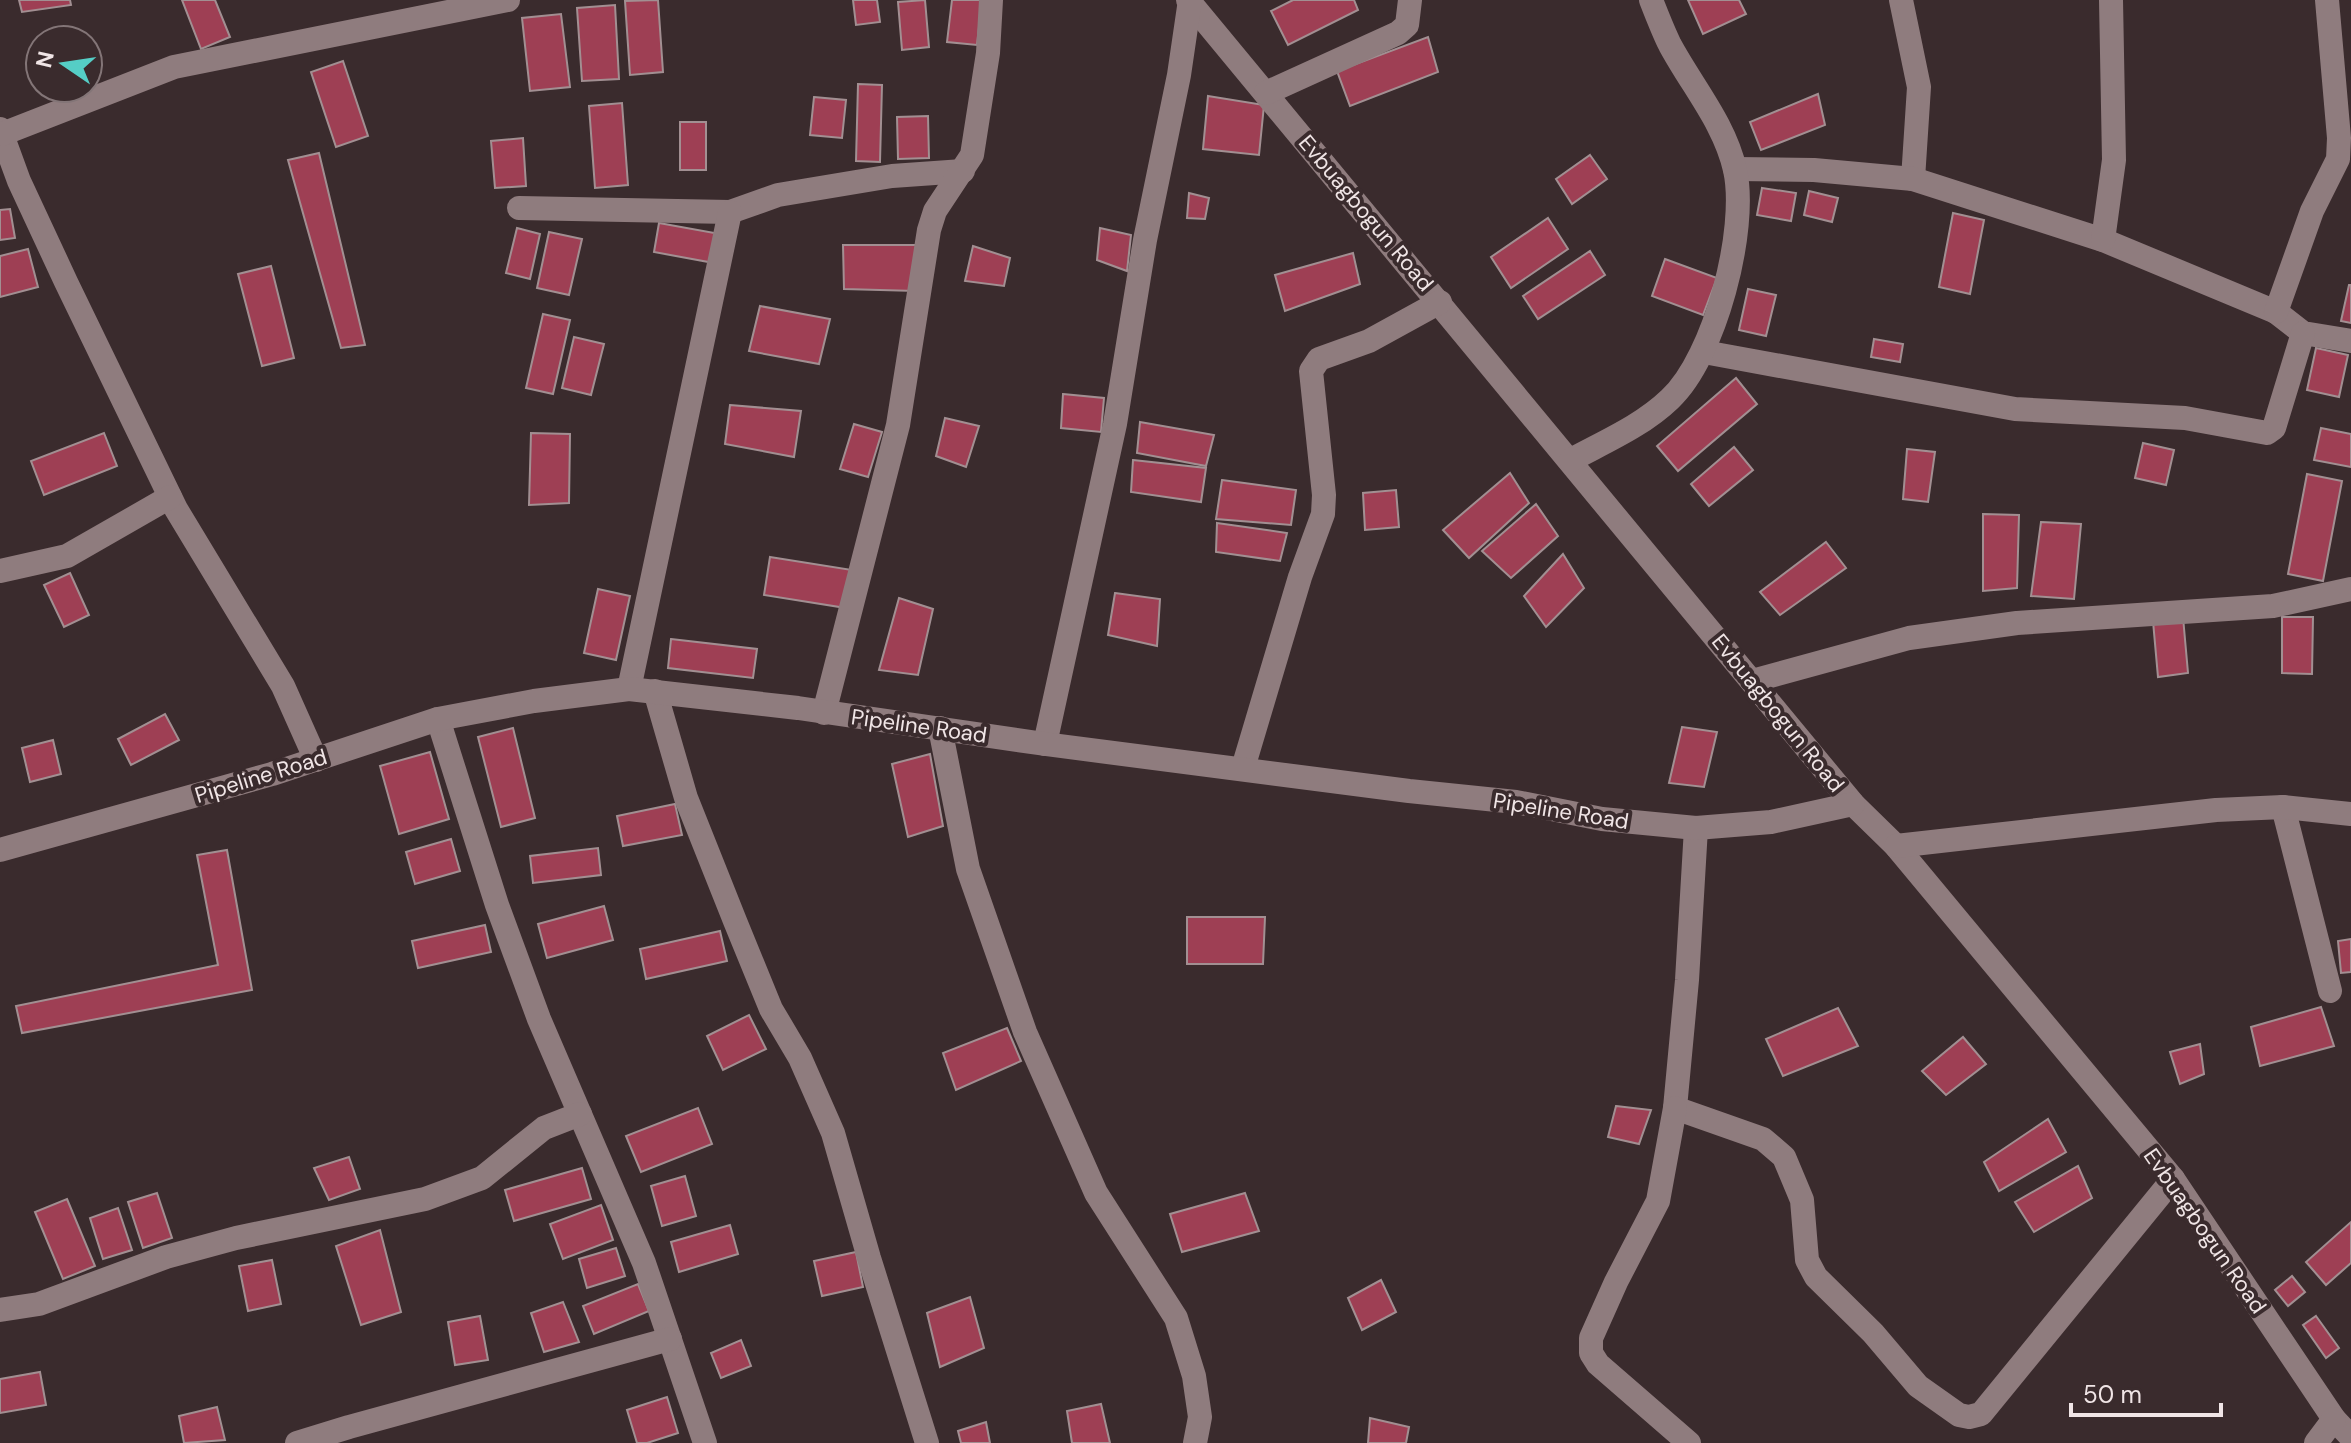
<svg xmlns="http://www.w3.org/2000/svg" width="2351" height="1443" font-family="'DM Sans',sans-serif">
<rect width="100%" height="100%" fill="#3a2b2d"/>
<!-- building -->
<g fill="#9e3f54" stroke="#a28f92" stroke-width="2">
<polygon points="19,0 70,0 71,5 22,12"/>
<polygon points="182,0 215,0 230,37 201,49"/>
<polygon points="658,0 663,72 630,75 625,1"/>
<polygon points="853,0 877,0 880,22 856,25"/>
<polygon points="925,0 929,47 902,50 898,2"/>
<polygon points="952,0 982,0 977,45 947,42"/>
<polygon points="1293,0 1354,0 1358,10 1288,45 1271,11"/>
<polygon points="1688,0 1739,0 1746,14 1703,34"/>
<polygon points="615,5 619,79 582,81 577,8"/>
<polygon points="561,14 570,87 530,91 522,18"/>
<polygon points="1428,37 1438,72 1350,106 1337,71"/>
<polygon points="343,61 368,136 336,147 311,72"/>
<polygon points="858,84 882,85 880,162 856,161"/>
<polygon points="1818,94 1825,125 1761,150 1750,122"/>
<polygon points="1208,96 1264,105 1259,155 1203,149"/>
<polygon points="814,97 846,100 842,138 810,135"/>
<polygon points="622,103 628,185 595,188 589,106"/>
<polygon points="928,116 929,158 898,159 897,117"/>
<rect x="680" y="122" width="26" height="48"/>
<polygon points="523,138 526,186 495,188 491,141"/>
<polygon points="319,153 365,345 341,348 288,160"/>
<polygon points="1590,155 1607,179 1572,204 1556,179"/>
<polygon points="1762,188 1796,193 1791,221 1757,215"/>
<polygon points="1809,191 1838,198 1832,222 1804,215"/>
<polygon points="1189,193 1209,198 1205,219 1187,218"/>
<polygon points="10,209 15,238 0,240 0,210"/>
<polygon points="1953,213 1984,220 1970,294 1939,287"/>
<polygon points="1548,218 1568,249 1511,288 1491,257"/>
<polygon points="659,223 720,234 714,263 654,252"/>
<polygon points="517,228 540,234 530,279 506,273"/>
<polygon points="1100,228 1131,235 1127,271 1097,260"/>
<polygon points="549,232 582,239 569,295 537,288"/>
<polygon points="843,245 919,245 916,291 844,289"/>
<polygon points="973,246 1010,258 1004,286 965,281"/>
<polygon points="28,249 38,287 0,297 0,256"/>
<polygon points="1590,251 1605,275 1538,319 1523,296"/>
<polygon points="1353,253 1360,284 1285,311 1275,275"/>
<polygon points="1665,259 1717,278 1703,315 1652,296"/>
<polygon points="271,266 294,358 262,366 238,274"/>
<polygon points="2349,285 2351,285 2351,323 2341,321"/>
<polygon points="1748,289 1776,295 1766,336 1739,330"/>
<polygon points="760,306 830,319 819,364 749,351"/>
<polygon points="543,314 570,320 553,394 526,388"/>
<polygon points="574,337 604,344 591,395 562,388"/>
<polygon points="1874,339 1903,344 1900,362 1871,357"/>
<polygon points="2316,348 2348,355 2339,397 2307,390"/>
<polygon points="1736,378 1757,404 1678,471 1657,446"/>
<polygon points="1063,394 1104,398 1101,432 1061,428"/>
<polygon points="730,405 801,411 794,457 725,444"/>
<polygon points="945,418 979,426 966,467 936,456"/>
<polygon points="1140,422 1214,435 1206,466 1137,453"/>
<polygon points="854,424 882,432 868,477 840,469"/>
<polygon points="2321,428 2351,434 2351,467 2314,460"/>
<polygon points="104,433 117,466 44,495 31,461"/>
<polygon points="531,433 570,434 569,503 529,505"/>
<polygon points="2143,443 2174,450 2166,485 2135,478"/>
<polygon points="1734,447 1753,470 1709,506 1691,484"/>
<polygon points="1907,449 1935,452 1928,502 1903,499"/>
<polygon points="1133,460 1206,468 1201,502 1131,492"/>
<polygon points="1510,473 1529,503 1469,558 1443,530"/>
<polygon points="2307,474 2342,481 2323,581 2288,574"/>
<polygon points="1222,480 1296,490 1291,525 1216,519"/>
<polygon points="1396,490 1399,527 1365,530 1363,493"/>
<polygon points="1536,504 1558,536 1511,578 1482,551"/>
<polygon points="1983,514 2019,515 2017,588 1983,591"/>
<polygon points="2041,522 2081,524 2074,599 2031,596"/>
<polygon points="1217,523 1287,533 1280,561 1216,552"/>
<polygon points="1826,542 1846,568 1780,615 1760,592"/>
<polygon points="1563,554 1584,588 1546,627 1524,596"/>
<polygon points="770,557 852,570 846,608 764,595"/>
<polygon points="70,573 89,615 64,627 44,585"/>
<polygon points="598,589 630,596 616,660 584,653"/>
<polygon points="1115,593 1160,599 1157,646 1108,635"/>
<polygon points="899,598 933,609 918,675 879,670"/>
<polygon points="2183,617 2188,673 2158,677 2153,621"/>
<polygon points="2282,617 2313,617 2312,674 2282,673"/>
<polygon points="671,639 757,649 753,678 668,668"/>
<polygon points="165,714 179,740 131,765 118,739"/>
<polygon points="1682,727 1717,732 1704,787 1669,783"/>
<polygon points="513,728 535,818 501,827 478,737"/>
<polygon points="53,740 61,774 30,782 22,748"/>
<polygon points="430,752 449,819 399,834 380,766"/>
<polygon points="930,754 943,826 908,837 892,764"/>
<polygon points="675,804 682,835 623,846 617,816"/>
<polygon points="451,839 460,871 415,884 406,852"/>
<polygon points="598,848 601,875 533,883 530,856"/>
<polygon points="227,850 252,990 22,1033 16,1006 218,965 197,855"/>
<polygon points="604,906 613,940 547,958 538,924"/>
<polygon points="1187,917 1265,917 1263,964 1187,964"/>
<polygon points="485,925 491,952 418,968 412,941"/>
<polygon points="720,931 727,961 646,979 640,949"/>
<polygon points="2351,939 2351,972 2341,973 2338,941"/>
<polygon points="2321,1007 2334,1046 2260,1066 2251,1027"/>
<polygon points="1838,1008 1858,1046 1783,1076 1766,1039"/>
<polygon points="749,1015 766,1049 723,1070 707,1036"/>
<polygon points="1007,1028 1021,1061 956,1090 943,1053"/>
<polygon points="1963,1037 1986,1064 1946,1095 1922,1071"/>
<polygon points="2200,1044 2204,1074 2180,1084 2170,1052"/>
<polygon points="1616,1106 1651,1110 1639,1144 1608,1137"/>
<polygon points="698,1108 712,1144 641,1172 626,1136"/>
<polygon points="2048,1119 2066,1152 1999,1191 1984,1162"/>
<polygon points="349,1157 360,1189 329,1200 314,1168"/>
<polygon points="2078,1166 2092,1198 2034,1232 2015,1202"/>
<polygon points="582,1168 591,1199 514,1221 505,1190"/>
<polygon points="685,1176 696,1216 662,1226 651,1186"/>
<polygon points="157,1193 172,1238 143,1248 128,1202"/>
<polygon points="1245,1193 1259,1231 1182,1252 1170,1214"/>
<polygon points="67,1199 95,1266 63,1279 35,1212"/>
<polygon points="601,1205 613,1240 563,1259 550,1224"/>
<polygon points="118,1208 132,1250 103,1259 90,1218"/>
<polygon points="2351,1222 2351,1263 2326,1285 2306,1262"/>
<polygon points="730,1225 738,1254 679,1272 671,1242"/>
<polygon points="380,1230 401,1312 361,1325 336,1246"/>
<polygon points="616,1248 625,1276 587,1288 579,1259"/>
<polygon points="856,1252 863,1287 822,1296 814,1261"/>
<polygon points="272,1260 281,1304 248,1311 239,1266"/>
<polygon points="2292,1276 2305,1292 2288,1306 2275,1290"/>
<polygon points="1381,1280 1396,1312 1362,1330 1348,1298"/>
<polygon points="638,1284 649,1311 594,1334 583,1306"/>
<polygon points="970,1297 984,1348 940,1367 927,1313"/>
<polygon points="563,1302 579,1342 544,1352 531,1313"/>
<polygon points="480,1316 488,1360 455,1365 448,1322"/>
<polygon points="2316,1316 2339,1348 2326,1358 2303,1325"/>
<polygon points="741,1340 751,1366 721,1378 711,1353"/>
<polygon points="40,1372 46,1405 0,1413 0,1379"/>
<polygon points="667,1397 678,1433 647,1443 637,1443 627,1410"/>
<polygon points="1101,1404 1110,1443 1072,1443 1067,1411"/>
<polygon points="217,1407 225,1440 184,1443 179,1416"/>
<polygon points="1370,1418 1409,1427 1406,1443 1368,1443"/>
<polygon points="986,1422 990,1443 961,1443 958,1431"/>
</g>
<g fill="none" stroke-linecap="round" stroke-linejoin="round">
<!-- minor -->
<g stroke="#8f7c7e" stroke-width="24">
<polyline points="1188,0 1853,804 1896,846 2173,1179 2334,1419 2351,1437"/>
<polyline points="1901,0 1919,87 1913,179"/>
<polyline points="1266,93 1398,33 1407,25 1410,0"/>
<polyline points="0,129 19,181 66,282 176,509 283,686 316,760"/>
<polyline points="2,134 174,67 508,0"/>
<polyline points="1735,169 1814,170 1913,179 2103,240 2276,312 2303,333 2351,341"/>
<polyline points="519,208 730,212 778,195 892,176 963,171"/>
<polyline points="2103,240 2114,160 2111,0"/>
<polyline points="2276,312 2312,211 2338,159 2339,138 2327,0"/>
<polyline points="1704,352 2015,409 2185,418 2267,433 2274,428 2303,333"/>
<path d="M1571 460C1604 442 1642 426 1670 399 1715 357 1748 229 1735 170 1725 124 1692 86 1670 45 1663 31 1657 15 1651 0"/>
<polyline points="0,571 67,556 170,497"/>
<polyline points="1752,681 1909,638 2017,623 2273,606 2351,589"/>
<polyline points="629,689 730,212"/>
<polyline points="655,691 686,798 735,921 771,1009 800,1058 833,1133 869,1258 927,1443"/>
<polyline points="824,713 898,425 929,230 935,211 972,155 988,53 991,0"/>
<polyline points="438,719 497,905 539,1019 644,1263 705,1443"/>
<polyline points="940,728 968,869 1025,1032 1096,1193 1176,1318 1194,1376 1200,1417 1195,1443"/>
<polyline points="1045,744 1115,424 1145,240 1179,75 1190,0"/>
<polyline points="1243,768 1300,577 1323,514 1324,495 1311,371 1319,359 1369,341 1440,302"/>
<polyline points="2283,807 2330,991"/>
<polyline points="1696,828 1687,980 1675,1108 1763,1139 1784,1157 1802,1200 1807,1260 1816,1277 1873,1333 1918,1386 1959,1415 1969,1417 1981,1414 2173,1179"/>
<polyline points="1896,846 2216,810 2283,807 2351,814"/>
<polyline points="0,850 272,774 438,719 534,701 629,689 798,708 1045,744 1409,791 1516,802 1602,819 1696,828 1771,822 1853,804"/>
<polyline points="1675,1108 1658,1201 1616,1282 1591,1338 1591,1353 1598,1364 1689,1443"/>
<polyline points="0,1310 39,1304 166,1257 236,1238 425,1199 482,1178 544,1128 580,1114"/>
<polyline points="297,1443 349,1427 670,1339"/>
<polyline points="2316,1443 2334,1419"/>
</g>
</g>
<g text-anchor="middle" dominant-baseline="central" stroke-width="8" stroke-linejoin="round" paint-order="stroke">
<!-- street labels -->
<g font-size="22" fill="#f0e5e6" stroke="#3a2b2d">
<text transform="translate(1366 213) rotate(50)">Evbuagbogun Road</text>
<text transform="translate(1778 713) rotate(51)">Evbuagbogun Road</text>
<text transform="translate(919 726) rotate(8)">Pipeline Road</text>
<text transform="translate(261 776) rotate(-17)">Pipeline Road</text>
<text transform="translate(1561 811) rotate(9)">Pipeline Road</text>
<text transform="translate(2205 1231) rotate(55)">Evbuagbogun Road</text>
</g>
</g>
<!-- north arrow -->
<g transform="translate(64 64) rotate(283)"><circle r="38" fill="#3a2b2d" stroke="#837577" stroke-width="2"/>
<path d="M0-6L14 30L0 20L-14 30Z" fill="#55cec6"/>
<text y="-12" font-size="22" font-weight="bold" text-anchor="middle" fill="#f0e5e6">N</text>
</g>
<!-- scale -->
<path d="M2071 1403v12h150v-12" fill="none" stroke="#f0e5e6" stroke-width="4"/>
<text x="2083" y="1403" font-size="24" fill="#f0e5e6" stroke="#3a2b2d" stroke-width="6" paint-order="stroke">50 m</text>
</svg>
